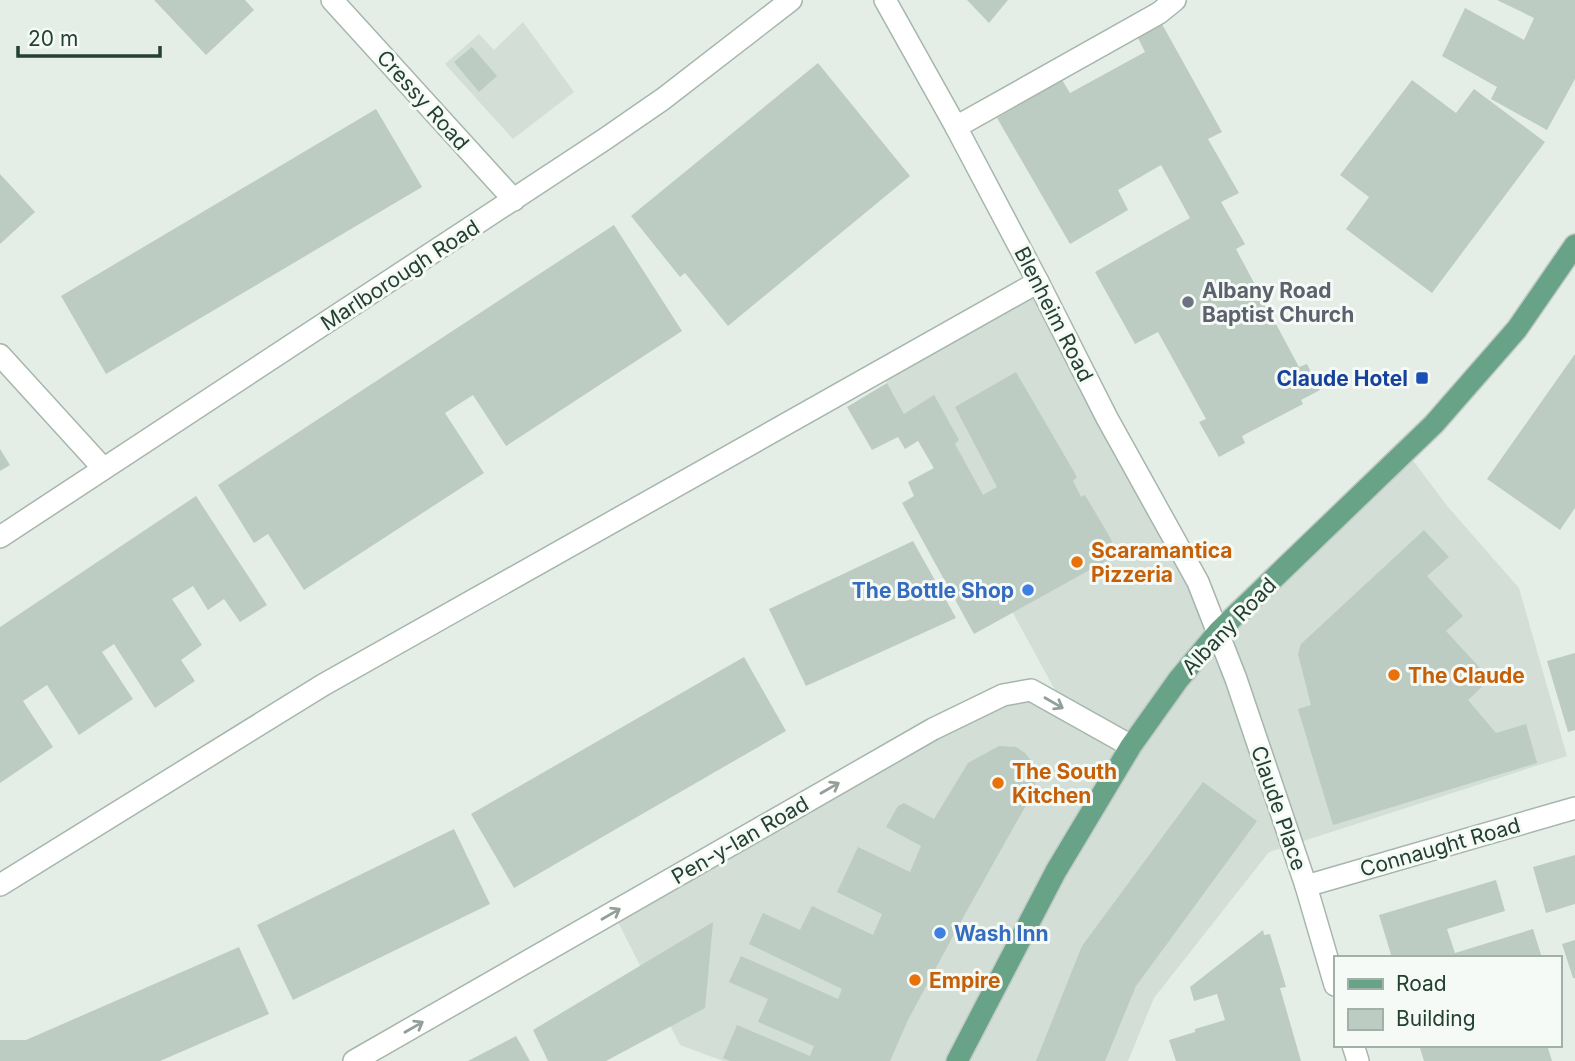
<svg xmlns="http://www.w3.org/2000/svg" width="1575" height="1061" font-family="Inter,sans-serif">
<rect width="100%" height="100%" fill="#e4eee7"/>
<!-- built -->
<g fill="#d2ded6">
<polygon points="523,22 574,92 513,139 445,64 479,34 494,50"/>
<polygon points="1038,282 1219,631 1406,451 1448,507 1519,588 1567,756 1269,852 1154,998 1128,1061 723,1061 680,1045 613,912 933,729 1031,690 1066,710 881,372"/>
</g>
<!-- building -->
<g fill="#bcccc2">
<polygon points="154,0 245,0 254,10 206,55"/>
<polygon points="967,0 1008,0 989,23"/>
<polygon points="1497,0 1575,0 1575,79 1547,130 1491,99 1497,87 1442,56 1465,8 1524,40 1534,18"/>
<polygon points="1162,24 1222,132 1208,139 1239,193 1221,202 1245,244 1236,249 1299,367 1307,364 1320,390 1301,400 1303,404 1242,436 1245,443 1219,457 1199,422 1206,419 1158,332 1135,344 1095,272 1190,218 1161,165 1118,190 1128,210 1070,244 997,118 1062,80 1070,93 1145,52 1138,38"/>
<polygon points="472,47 497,76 479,92 454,62"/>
<polygon points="818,63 910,176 728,326 685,273 680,277 631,216"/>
<polygon points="1412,80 1456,113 1474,89 1545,142 1432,293 1346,229 1369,197 1340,175"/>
<polygon points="376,109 422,187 106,374 61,296"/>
<polygon points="0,174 35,212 0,244"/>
<polygon points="614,225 682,331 506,446 473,395 445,413 484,473 304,590 268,534 254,543 218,485"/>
<polygon points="1575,354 1575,508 1560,530 1487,479"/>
<polygon points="1016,372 1077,477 1073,481 1081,497 1085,495 1111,539 1114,550 1113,557 974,634 902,503 914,496 908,482 934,468 918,441 905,449 898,437 872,450 847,407 887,383 904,414 934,395 959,440 955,444 983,495 997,487 955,407"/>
<polygon points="0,449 10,465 0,471"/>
<polygon points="196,496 267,605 240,622 224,599 208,610 193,586 172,599 202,645 181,660 195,681 155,708 114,644 102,652 133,699 79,735 47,685 23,701 53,747 0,783 0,627"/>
<polygon points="1424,530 1449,557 1427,576 1463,616 1446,631 1490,679 1468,700 1496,733 1526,724 1537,763 1333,825 1298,709 1311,705 1298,654 1301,644"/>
<polygon points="913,541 956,618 806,686 769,609"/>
<polygon points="1575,653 1575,730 1568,732 1547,661"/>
<polygon points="744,657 786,731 514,888 471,814"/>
<polygon points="999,746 1016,747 1025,753 1033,763 1036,774 1035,789 960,923 908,1020 890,1061 730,1061 723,1058 737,1025 810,1056 814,1046 758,1022 768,999 729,982 741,956 838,999 842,989 749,944 763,913 800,930 812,906 873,935 882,914 837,892 858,847 910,872 921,846 886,827 898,806 904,803 934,819 968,763"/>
<polygon points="1203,782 1257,821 1136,986 1105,1061 1036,1061 1082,946"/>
<polygon points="454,829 490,904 293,1000 257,925"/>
<polygon points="1575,855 1575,904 1546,913 1533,867"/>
<polygon points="1496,880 1505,911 1447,929 1455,953 1533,929 1542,958 1392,958 1379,915"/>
<polygon points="713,922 705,1008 606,1061 548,1061 533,1030"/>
<polygon points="1263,930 1264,935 1270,934 1286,987 1280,988 1301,1061 1176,1061 1169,1040 1195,1032 1195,1029 1225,1020 1217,994 1194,1001 1190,987"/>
<polygon points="1575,940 1575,978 1573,978 1562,944"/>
<polygon points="239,947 269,1014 160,1061 0,1061 0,1040 26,1040"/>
<polygon points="516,1036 530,1061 468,1061"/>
<polygon points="1419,1045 1547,1045 1552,1061 1424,1061"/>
</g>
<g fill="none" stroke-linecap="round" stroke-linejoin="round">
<defs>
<g id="minor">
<polyline points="332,0 514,200"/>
<polyline points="885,0 956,127 1038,282 1107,418 1198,582 1236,679 1306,886 1335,985"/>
<polyline points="956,127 1159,13 1175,0"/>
<polyline points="0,355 103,468"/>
<polyline points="0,537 605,139 663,99 791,0"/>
<polyline points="0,885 323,685 1038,282"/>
<polyline points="1306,886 1575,808"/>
<polyline points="1353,1045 1358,1061"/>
<polyline points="354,1061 933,729 1003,695 1031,690 1131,746"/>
</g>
<polyline id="major" points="957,1061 1056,871 1131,746 1178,680 1219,631 1434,424 1517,329 1575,245"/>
</defs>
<!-- minor casing -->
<use href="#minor" stroke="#a6b6ad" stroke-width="24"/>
<!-- major casing -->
<use href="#major" stroke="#c1cac6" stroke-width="24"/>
<!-- minor -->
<use href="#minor" stroke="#fff" stroke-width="21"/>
<!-- major -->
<use href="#major" stroke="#69a387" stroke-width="21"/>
</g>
<!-- one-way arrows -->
<defs><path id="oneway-shaft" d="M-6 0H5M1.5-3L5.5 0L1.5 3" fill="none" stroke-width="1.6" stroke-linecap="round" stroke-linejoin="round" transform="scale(1.75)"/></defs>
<g stroke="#91a098">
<use href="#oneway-shaft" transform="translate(1054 703) rotate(30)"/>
<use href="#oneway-shaft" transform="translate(830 788) rotate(-30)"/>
<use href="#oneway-shaft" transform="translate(611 914) rotate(-30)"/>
<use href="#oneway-shaft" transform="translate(414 1027) rotate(-30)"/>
</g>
<!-- markers -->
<circle fill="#6b7280" stroke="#f5faf6" stroke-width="2.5" cx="1188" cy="302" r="7"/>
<rect fill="#1a4fb4" stroke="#f5faf6" stroke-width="2.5" x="1415" y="371" width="14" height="14" rx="3.5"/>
<g fill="#e8710a" stroke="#f5faf6" stroke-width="2.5">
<circle cx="1077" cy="562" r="7"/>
<circle cx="1394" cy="675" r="7"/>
<circle cx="998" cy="783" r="7"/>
<circle cx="915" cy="980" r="7"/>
</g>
<g fill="#3f7fe0" stroke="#f5faf6" stroke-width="2.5">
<circle cx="1028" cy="590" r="7"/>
<circle cx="940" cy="933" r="7"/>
</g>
<g text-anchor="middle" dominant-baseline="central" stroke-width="6" stroke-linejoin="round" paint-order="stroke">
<!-- street labels -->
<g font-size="21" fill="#234032" stroke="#f5faf6">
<text transform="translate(423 100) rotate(48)">Cressy Road</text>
<text transform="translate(400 275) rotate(-33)">Marlborough Road</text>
<text transform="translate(1054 314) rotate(63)">Blenheim Road</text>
<text transform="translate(1229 626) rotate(-46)">Albany Road</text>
<text transform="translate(1279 808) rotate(71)">Claude Place</text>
<text transform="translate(740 840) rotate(-30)">Pen-y-lan Road</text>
<text transform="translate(1440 847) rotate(-16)">Connaught Road</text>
</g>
<!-- worship labels -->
<g font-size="21" font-weight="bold" fill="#5b616d" stroke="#f5faf6" text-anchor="start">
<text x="1202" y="290">Albany Road<tspan x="1202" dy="24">Baptist Church</tspan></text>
</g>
<!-- transit labels -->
<g font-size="21" font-weight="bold" fill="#164399" stroke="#f5faf6" text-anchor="end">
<text x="1408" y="378">Claude Hotel</text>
</g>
<!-- food labels -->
<g font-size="21" font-weight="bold" fill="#c56008" stroke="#f5faf6" text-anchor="start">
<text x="1091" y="550">Scaramantica<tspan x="1091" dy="24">Pizzeria</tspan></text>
<text x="1408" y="675">The Claude</text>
<text x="1012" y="771">The South<tspan x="1012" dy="24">Kitchen</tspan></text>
<text x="929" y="980">Empire</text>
</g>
<!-- shop labels -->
<g font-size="21" font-weight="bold" fill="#366cbe" stroke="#f5faf6" text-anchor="end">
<text x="1014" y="590">The Bottle Shop</text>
<text x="954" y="933" text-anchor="start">Wash Inn</text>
</g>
</g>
<!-- legend -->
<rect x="1334" y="956" width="228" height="91" fill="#f5faf6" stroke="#a1b0a8" stroke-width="2"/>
<rect x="1348" y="979" width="35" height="10" fill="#69a387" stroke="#a1b0a8" stroke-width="2"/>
<text x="1396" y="991" font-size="21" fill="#234032">Road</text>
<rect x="1348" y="1009" width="35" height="21" fill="#bcccc2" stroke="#a1b0a8" stroke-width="2"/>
<text x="1396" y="1026" font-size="21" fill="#234032">Building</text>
<!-- scale -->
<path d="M18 46v10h142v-10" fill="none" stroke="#234032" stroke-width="3.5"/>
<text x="28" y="46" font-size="21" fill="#234032" stroke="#f5faf6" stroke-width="5" paint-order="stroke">20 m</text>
</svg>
